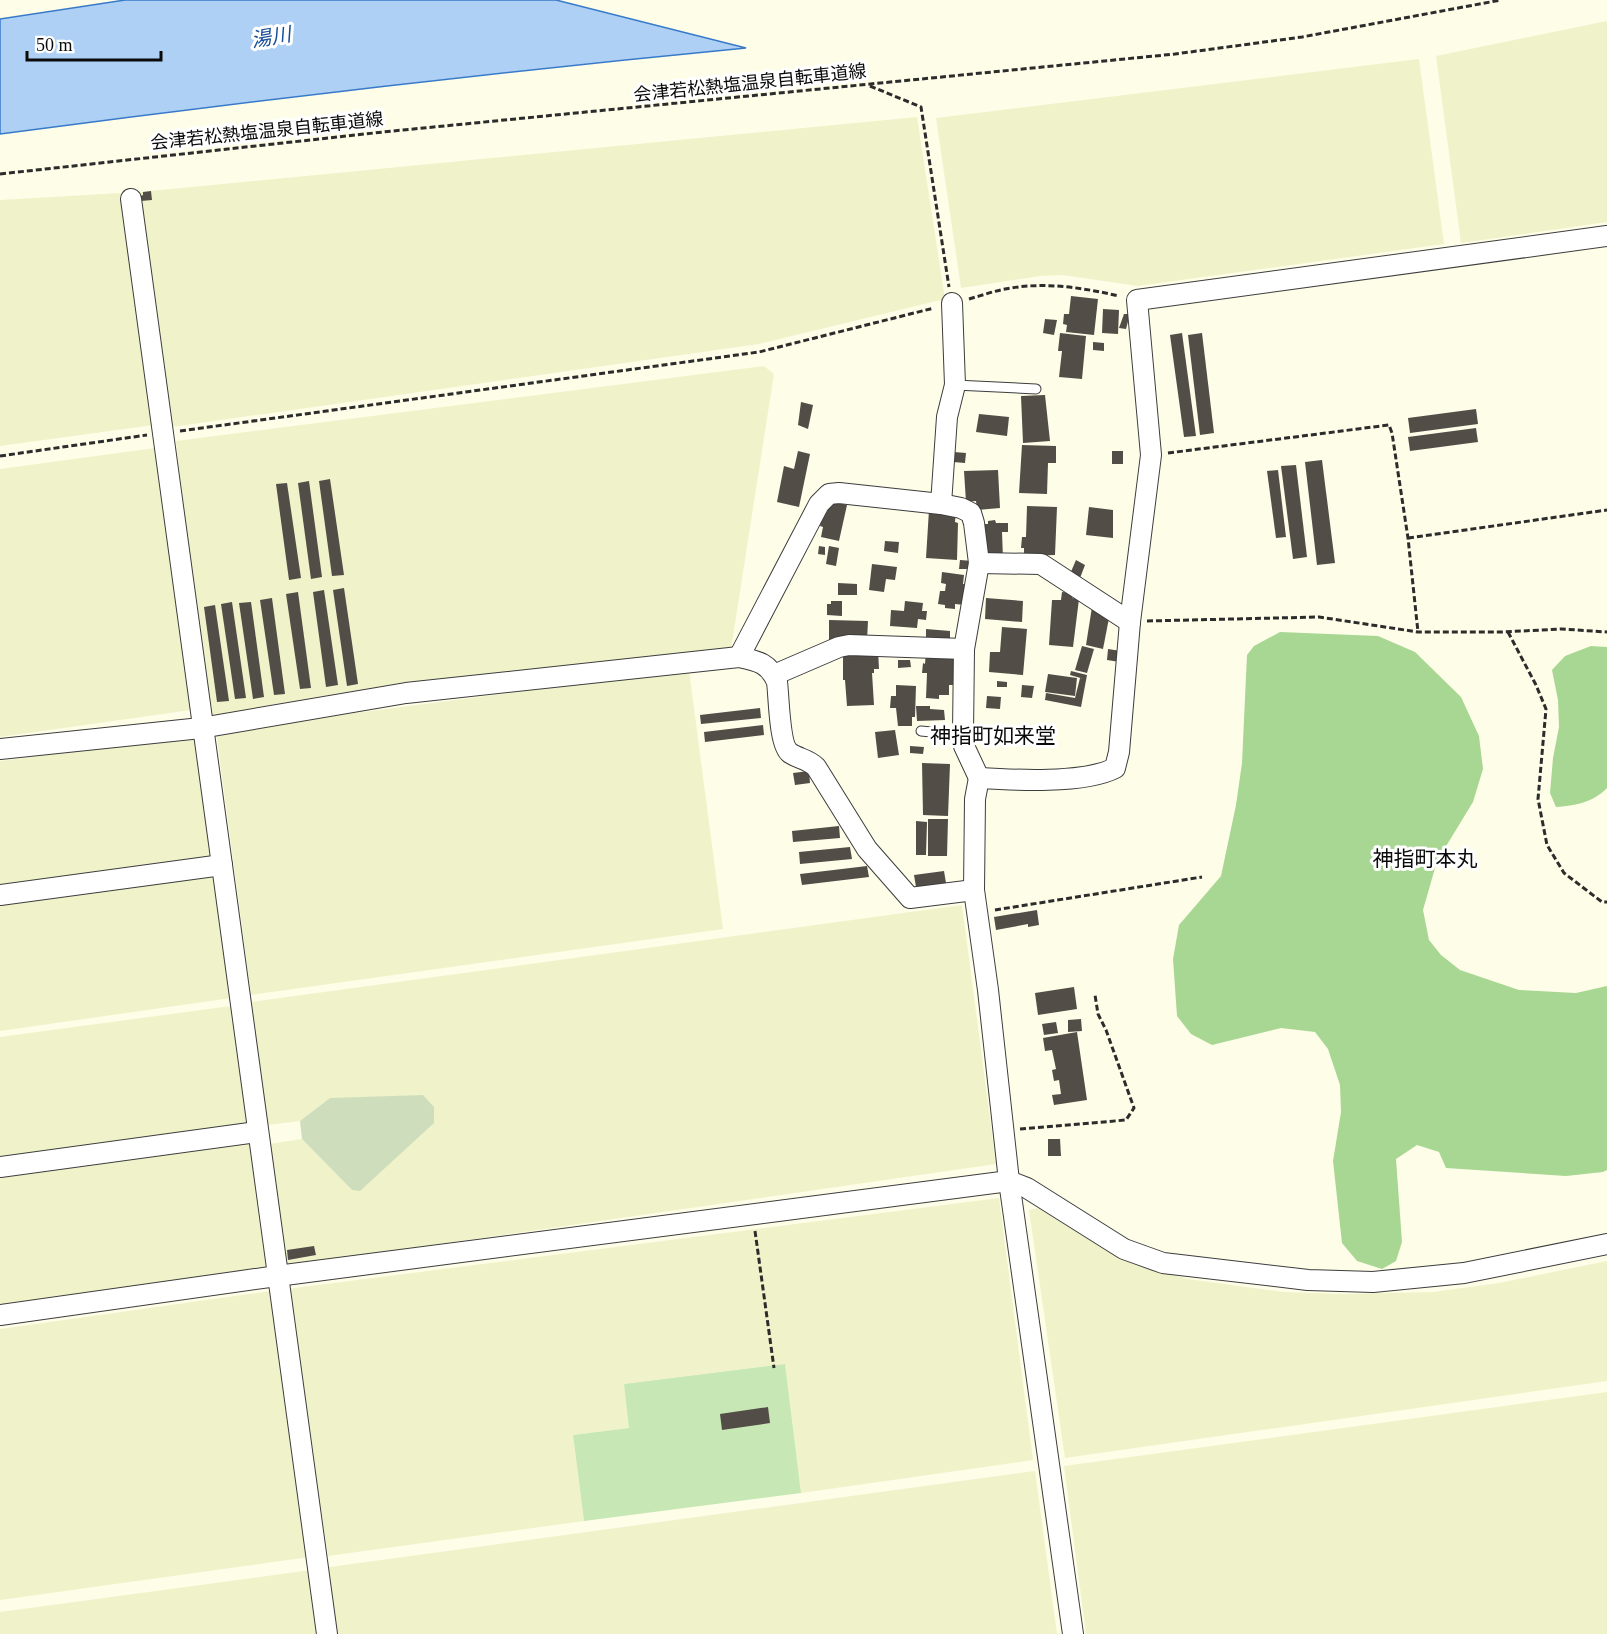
<svg xmlns="http://www.w3.org/2000/svg" width="1607" height="1634" font-family="'Times New Roman','Noto Sans JP',serif">
<rect width="100%" height="100%" fill="#fefde8"/>
<!-- farmland -->
<g fill="#f0f3ca">
<polygon points="1607,21 1607,222 1461,243 1436,56"/>
<polygon points="1419,59 1444,244 1138,286 1062,275 1040,276 961,288 936,118"/>
<polygon points="917,117 945,299 759,344 172,427 140,192"/>
<polygon points="121,193 154,425 0,446 0,200"/>
<polygon points="764,366 774,374 731,649 208,721 176,441"/>
<polygon points="155,448 191,710 0,737 0,469"/>
<polygon points="689,670 723,929 251,995 216,731"/>
<polygon points="195,736 212,858 0,887 0,761"/>
<polygon points="214,877 231,998 0,1031 0,904"/>
<polygon points="962,905 996,1164 287,1266 269,1144 302,1139 352,1190 330,1098 300,1121 267,1125 251,1002"/>
<polygon points="231,1006 247,1127 0,1161 0,1037"/>
<polygon points="249,1143 267,1268 0,1305 0,1178"/>
<polygon points="999,1198 1033,1460 801,1493 785,1364 624,1384 630,1428 573,1435 584,1521 328,1556 287,1289"/>
<polygon points="1038,1208 1116,1257 1135,1264 1188,1279 1284,1292 1344,1294 1433,1292 1499,1283 1607,1261 1607,1381 1065,1458 1029,1210"/>
<polygon points="271,1291 309,1557 0,1600 0,1329"/>
<polygon points="1607,1392 1607,1634 1086,1634 1064,1466"/>
<polygon points="1035,1471 1057,1634 332,1634 322,1568"/>
<polygon points="311,1570 320,1634 0,1634 0,1612"/>
</g>
<!-- green -->
<polygon fill="#c7e7b4" points="785,1364 801,1493 584,1521 573,1435 629,1428 624,1384"/>
<!-- forest -->
<g fill="#a8d793">
<polygon points="1280,632 1378,636 1415,652 1461,697 1479,736 1483,769 1473,802 1437,861 1423,910 1429,940 1441,955 1460,970 1519,990 1576,993 1607,986 1607,1170 1603,1172 1566,1176 1446,1168 1439,1152 1417,1145 1396,1159 1402,1242 1396,1261 1382,1269 1357,1261 1342,1243 1333,1161 1341,1112 1340,1085 1328,1049 1315,1032 1281,1028 1212,1045 1191,1034 1177,1016 1173,959 1179,925 1221,876 1236,805 1242,763 1247,655 1254,646"/>
<path d="M1591 646 1607 647V788C1594 802 1574 806 1556 807L1550 793 1553 758 1559 727 1558 700 1552 670 1565 656Z"/>
</g>
<!-- cemetery -->
<polygon fill="#cedebc" points="423,1095 434,1107 434,1123 360,1191 352,1190 302,1139 300,1121 330,1098"/>
<!-- water -->
<path fill="#aed0f4" stroke="#387ac9" stroke-width="1.5" d="M125 0H556L746 48C497 72 248 101 0 134V19Z"/>
<!-- building -->
<g fill="#524d47">
<polygon points="151,191 152,200 141,201 141,196 143,195 143,192"/>
<polygon points="1071,296 1098,299 1094,335 1066,332 1067,325 1063,324 1064,314 1069,314"/>
<polygon points="1103,309 1119,310 1118,334 1102,333"/>
<polygon points="1124,314 1130,314 1126,329 1119,328"/>
<polygon points="1045,319 1057,320 1054,335 1043,333"/>
<polygon points="1060,333 1086,336 1082,379 1059,377 1062,351 1058,351"/>
<polygon points="1182,333 1196,436 1184,437 1170,335"/>
<polygon points="1202,333 1214,433 1200,435 1188,335"/>
<polygon points="1093,342 1104,343 1104,351 1093,350"/>
<polygon points="1045,395 1050,441 1023,443 1021,396"/>
<polygon points="801,402 813,405 808,429 798,425"/>
<polygon points="1476,409 1478,424 1410,433 1408,418"/>
<polygon points="979,414 1009,417 1007,436 976,432"/>
<polygon points="1476,428 1478,442 1410,451 1408,437"/>
<polygon points="1022,445 1056,446 1056,463 1048,463 1047,494 1019,493"/>
<polygon points="798,451 810,454 799,507 777,502 784,466 794,469"/>
<rect x="1112" y="451" width="11" height="13"/>
<polygon points="954,452 966,453 965,463 953,462"/>
<polygon points="1322,460 1335,563 1317,565 1305,462"/>
<polygon points="1296,465 1307,557 1293,559 1281,466"/>
<polygon points="998,470 1000,508 977,510 976,501 966,502 964,471"/>
<polygon points="1278,470 1286,537 1276,538 1267,471"/>
<polygon points="330,479 344,575 332,576 319,481"/>
<polygon points="309,481 322,577 311,579 298,483"/>
<polygon points="287,483 301,578 289,580 276,484"/>
<polygon points="830,501 847,505 839,541 821,537 823,527 820,526 823,511 827,512"/>
<polygon points="1027,506 1057,507 1055,555 1024,556 1024,548 1021,548 1022,537 1026,537"/>
<polygon points="1089,507 1113,510 1113,538 1086,535"/>
<polygon points="929,510 956,511 955,522 958,523 957,560 926,558"/>
<polygon points="995,520 996,523 1008,523 1008,532 1002,532 1003,559 986,559 982,524 988,524 988,521"/>
<polygon points="885,541 899,542 898,553 884,551"/>
<polygon points="819,546 825,547 825,555 818,554"/>
<polygon points="829,546 839,548 836,566 826,564"/>
<polygon points="960,560 973,561 973,569 959,569"/>
<polygon points="1076,560 1085,565 1080,578 1070,574"/>
<polygon points="872,564 897,567 895,580 886,579 884,592 869,590"/>
<polygon points="942,572 964,575 963,584 968,585 965,605 955,604 955,609 945,608 945,605 938,604 940,591 945,591 946,584 941,583"/>
<polygon points="838,583 857,584 857,595 838,595"/>
<polygon points="344,588 358,684 347,686 333,590"/>
<polygon points="324,590 338,685 326,687 313,592"/>
<polygon points="298,592 311,688 300,689 286,594"/>
<polygon points="1062,592 1073,593 1072,598 1079,599 1073,647 1049,645 1052,600 1061,600"/>
<polygon points="272,598 285,694 274,695 260,600"/>
<polygon points="986,598 1023,601 1022,622 985,619"/>
<polygon points="831,601 842,601 842,616 827,615 827,604 831,604"/>
<polygon points="905,601 923,603 922,611 927,611 926,620 918,619 917,628 890,626 891,610 904,611"/>
<polygon points="232,602 246,698 235,699 221,604"/>
<polygon points="251,602 264,697 253,699 239,603"/>
<polygon points="215,605 229,701 217,702 204,607"/>
<polygon points="1092,607 1109,618 1103,649 1086,645"/>
<polygon points="829,620 868,621 867,640 829,640"/>
<polygon points="1002,627 1027,629 1023,675 989,672 990,652 1000,652"/>
<polygon points="926,629 950,631 950,640 926,639"/>
<polygon points="1082,646 1094,649 1087,673 1075,670"/>
<polygon points="1108,649 1121,651 1120,662 1107,660"/>
<polygon points="878,650 879,669 874,669 874,673 872,673 874,705 847,706 845,680 843,680 843,652"/>
<polygon points="926,651 954,652 953,685 949,685 949,695 939,695 939,699 926,698 927,673 922,673 923,663 925,664"/>
<polygon points="898,660 910,660 911,667 898,668"/>
<polygon points="1071,671 1087,675 1081,707 1045,700 1046,693 1075,698 1080,678 1084,679 1070,675"/>
<polygon points="1048,674 1077,678 1075,696 1045,692"/>
<polygon points="997,681 1007,682 1007,687 997,687"/>
<polygon points="896,685 916,686 915,717 912,717 912,726 898,726 896,708 890,708 891,696 896,696"/>
<polygon points="1022,685 1034,686 1032,698 1021,697"/>
<polygon points="987,696 1001,697 1000,709 986,708"/>
<polygon points="916,706 930,706 930,709 944,710 945,720 917,721"/>
<polygon points="760,708 761,718 701,724 700,715"/>
<polygon points="763,725 764,735 705,742 704,732"/>
<polygon points="895,730 899,755 878,758 875,732"/>
<polygon points="910,746 924,747 923,754 910,753"/>
<polygon points="922,763 950,764 948,816 923,815"/>
<polygon points="809,771 810,783 795,785 793,773"/>
<polygon points="928,819 948,819 947,856 928,856"/>
<polygon points="916,821 927,822 926,855 916,855"/>
<polygon points="839,826 840,838 793,842 792,831"/>
<polygon points="850,847 852,859 800,864 799,852"/>
<polygon points="867,866 869,877 802,885 800,874"/>
<polygon points="944,871 946,883 916,887 914,875"/>
<polygon points="1037,910 1039,925 1028,927 1028,924 996,930 994,917"/>
<polygon points="1074,987 1077,1009 1038,1015 1035,993"/>
<polygon points="1081,1019 1082,1031 1068,1032 1068,1020"/>
<polygon points="1056,1022 1058,1033 1044,1035 1042,1024"/>
<polygon points="1077,1032 1087,1100 1054,1105 1052,1095 1061,1094 1059,1080 1054,1081 1052,1070 1056,1069 1052,1050 1045,1051 1043,1038"/>
<polygon points="1048,1139 1060,1139 1061,1156 1048,1156"/>
<polygon points="314,1246 316,1255 288,1260 287,1250"/>
<polygon points="768,1407 770,1423 722,1430 720,1414"/>
</g>
<g fill="none" stroke-linecap="round" stroke-linejoin="round">
<defs>
<g id="lane">
<polyline points="955,385 1036,389"/>
<polyline points="921,731 963,735"/>
</g>
<g id="street">
<polyline points="131,199 327,1634"/>
<polyline points="952,303 955,385 947,417 941,504 961,508 971,513 974,523 979,563 964,649 963,733 964,746 979,778"/>
<polyline points="979,563 1041,564 1130,622"/>
<polyline points="739,657 819,504 829,494 839,493 941,504"/>
<polyline points="774,675 839,647 849,645 964,649"/>
<path d="M0 749 201 728 406 693 739 657C758 661 769 663 777 682 779 696 779 745 790 753 799 759 808 759 816 767L867 849 910 898 974 890"/>
<polyline points="0,895 222,865"/>
<polyline points="0,1167 257,1132"/>
<polyline points="0,1315 277,1276 1009,1181 1027,1188 1124,1249 1163,1263 1308,1280 1373,1282 1464,1273 1607,1244"/>
<path d="M1073 1634 1009 1181 988 990 974 890 975 799 979 778C1014 780 1084 784 1115 768L1119 752 1130 622 1151 455 1137 300 1607 236"/>
</g>
</defs>
<!-- lane casing -->
<use href="#lane" stroke="#3d3d3d" stroke-width="11"/>
<!-- street casing -->
<use href="#street" stroke="#3d3d3d" stroke-width="22"/>
<!-- path -->
<g stroke="#2c2c2c" stroke-width="3" stroke-dasharray="6 3" stroke-linecap="butt">
<polyline points="870,86 921,107 949,287"/>
<polyline points="0,174 383,132 1175,54 1302,37 1501,0"/>
<path d="M969 299C983 295 997 290 1011 288 1047 282 1084 288 1119 296"/>
<polyline points="180,431 759,352 934,308"/>
<polyline points="1168,453 1389,425 1392,433 1408,538 1418,632"/>
<polyline points="0,456 147,435"/>
<polyline points="1408,538 1607,510"/>
<polyline points="1147,621 1319,617 1418,632 1502,632 1562,629 1607,632"/>
<polyline points="1508,632 1536,685 1546,709 1538,799 1547,845 1564,873 1602,902 1607,902"/>
<polyline points="995,910 1202,877"/>
<polyline points="1020,1129 1126,1120 1134,1108 1106,1030 1098,1014 1095,995"/>
<polyline points="755,1231 774,1368"/>
</g>
<!-- lane -->
<use href="#lane" stroke="#fff" stroke-width="9"/>
<!-- street -->
<use href="#street" stroke="#fff" stroke-width="20"/>
</g>
<g text-anchor="middle" dominant-baseline="central" stroke-width="6" stroke-linejoin="round" paint-order="stroke">
<!-- street labels -->
<g font-size="18" fill="#0a0a0a" stroke="#fff">
<text transform="translate(750 83) rotate(-6)">会津若松熱塩温泉自転車道線</text>
<text transform="translate(267 131) rotate(-6)">会津若松熱塩温泉自転車道線</text>
</g>
<!-- water labels -->
<g font-size="20" font-style="italic" fill="#184d97" stroke="#fff">
<text transform="translate(271 37) rotate(-10)">湯川</text>
</g>
<!-- quarter labels -->
<g font-size="21" fill="#0a0a0a" stroke="#fff">
<text x="993" y="736">神指町如来堂</text>
<text x="1425" y="859">神指町本丸</text>
</g>
</g>
<!-- scale -->
<path d="M27 51v9h134v-9" fill="none" stroke="#0a0a0a" stroke-width="3"/>
<text x="36" y="51" font-size="18" fill="#0a0a0a" stroke="#ffffff" stroke-width="4.5" paint-order="stroke">50 m</text>
</svg>
